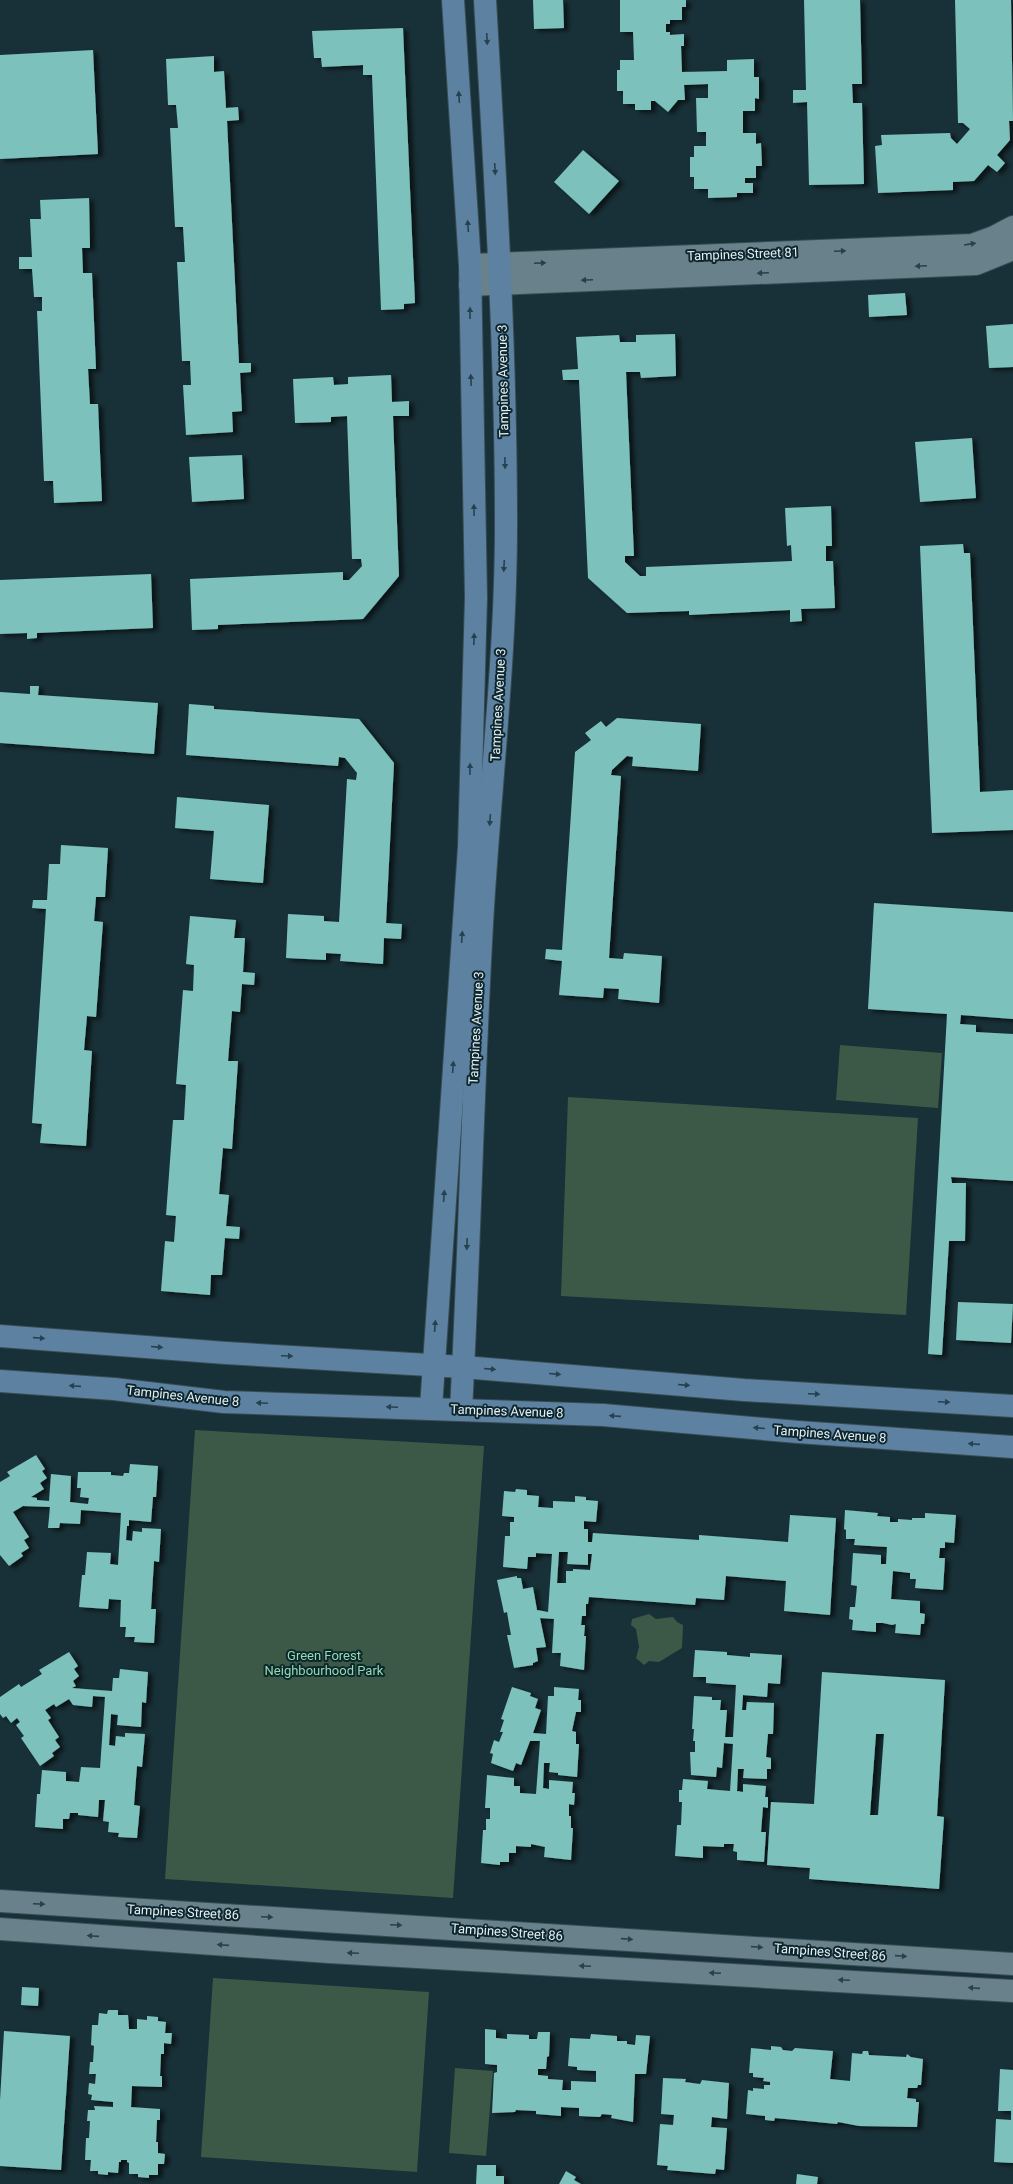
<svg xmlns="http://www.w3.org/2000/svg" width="1013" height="2184" font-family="Roboto,sans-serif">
<defs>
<filter id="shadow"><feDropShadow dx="4.5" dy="2.5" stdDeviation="2" flood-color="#0009"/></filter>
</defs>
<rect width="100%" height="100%" fill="#183037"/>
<!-- green -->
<g fill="#3b5946">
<polygon points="840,1045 942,1053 938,1108 836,1100"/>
<polygon points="568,1097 918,1118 906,1315 561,1296"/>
<polygon points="195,1430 484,1446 453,1898 165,1879"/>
<polygon points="649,1614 656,1619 673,1617 677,1622 683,1625 682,1648 659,1662 649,1661 644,1665 636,1658 639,1647 636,1629 631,1625 632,1619"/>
<polygon points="213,1978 429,1992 417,2172 201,2157"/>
<polygon points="455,2068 493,2071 486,2156 449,2153"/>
</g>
<!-- building -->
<g fill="#7bc1bb" fill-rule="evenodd" filter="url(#shadow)">
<polygon points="533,0 563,0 564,28 534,29"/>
<polygon points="620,0 686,0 686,7 682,7 682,20 670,20 670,24 666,24 666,32 670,32 670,35 684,34 684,46 681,46 682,72 727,71 727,60 754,59 754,77 759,77 759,99 755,98 755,111 743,111 743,133 756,133 756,144 761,143 762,166 756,166 756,178 745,178 745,183 753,183 753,193 737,193 737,197 708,198 708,189 694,189 694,177 690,177 690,157 694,157 694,146 706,146 706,132 697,132 696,98 708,98 708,84 684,85 685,100 678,100 668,112 655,101 651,101 651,110 635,110 635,104 623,104 623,91 617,91 617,70 620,70 620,60 634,60 633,32 620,32"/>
<polygon points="804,0 860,0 862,84 852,84 853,103 862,103 864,184 809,185 807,102 793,103 793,90 806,90"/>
<polygon points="955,0 1011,0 1013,121 1009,121 1010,140 997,155 1005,163 997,172 988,165 974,181 953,182 953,190 878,193 875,146 882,145 881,135 950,133 951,138 957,144 970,129 963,123 958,123"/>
<polygon points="403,28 415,303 404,304 404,309 381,310 372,75 363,75 363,65 322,67 321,58 314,58 312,31"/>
<polygon points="93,50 98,154 0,159 0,55"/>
<polygon points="214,56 214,72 224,71 226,108 238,107 239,120 227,121 239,363 251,363 251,372 240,373 242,411 232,412 233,432 186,435 183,385 191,385 190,361 182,361 177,262 185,262 183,227 175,227 170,128 178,128 176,105 168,105 166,59"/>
<polygon points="583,150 619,181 589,214 554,182"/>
<polygon points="89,198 90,248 82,248 83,273 92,273 96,369 88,369 90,404 98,404 102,501 54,503 53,481 44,481 37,311 42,311 42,297 34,297 32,269 19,269 19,257 32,257 30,219 41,219 40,200"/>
<polygon points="905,293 907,315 869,317 868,295"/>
<polygon points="1013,324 1013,367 989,368 986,326"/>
<polygon points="675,334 676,376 641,378 640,372 626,372 634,556 625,556 625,562 640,576 646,576 646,567 792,561 791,545 787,546 785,508 831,506 832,546 826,546 826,561 833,561 835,608 801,609 802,621 790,622 790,610 689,615 689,611 627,613 588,578 579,380 563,380 562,370 578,369 576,337 619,335 620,342 636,342 636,335"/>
<polygon points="391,375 392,402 409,401 409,416 393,416 399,576 363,619 218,625 218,629 192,630 190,579 343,572 343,580 349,580 362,566 361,559 352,559 347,416 331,417 331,422 295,423 293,379 333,377 334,385 348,384 348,377"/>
<polygon points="972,438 976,498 920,502 915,442"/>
<polygon points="242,455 244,499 192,502 189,457"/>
<polygon points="963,544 964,553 970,553 980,792 1013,790 1013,830 932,833 920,546"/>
<polygon points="151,574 153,628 37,633 37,638 27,639 27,633 0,634 0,580"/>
<polygon points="30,686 39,686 38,695 158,703 154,754 0,743 0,692 30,694"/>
<polygon points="189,704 214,706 214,709 359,719 394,763 386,923 402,924 401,939 384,938 383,964 340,961 341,954 326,953 326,960 286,958 288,914 324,916 324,921 339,922 347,779 356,780 357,773 345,758 339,757 338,766 186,755"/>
<polygon points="617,718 701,724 698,771 632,766 633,757 627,756 612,770 611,775 621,776 609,958 623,959 624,953 662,956 659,1003 618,999 619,989 604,988 603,998 559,995 562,961 545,959 546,949 562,950 575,752 591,740 585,733 601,721 606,727"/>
<polygon points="177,797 269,805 263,883 210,879 214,831 175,828"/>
<polygon points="61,845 108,848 105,897 96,897 94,921 103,922 96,1017 87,1016 84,1050 92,1051 86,1146 40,1143 42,1124 32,1123 46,909 32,908 33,900 47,900 49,864 60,864"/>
<polygon points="874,903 1013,912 1013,1019 961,1015 960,1024 976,1025 976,1032 1013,1034 1013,1181 951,1177 952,1183 966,1183 965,1241 949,1241 942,1355 928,1354 947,1014 868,1009"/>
<polygon points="190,916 236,920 234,938 245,938 243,972 255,973 254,985 242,984 240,1012 232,1011 228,1061 238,1061 232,1149 223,1148 219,1194 229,1195 226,1226 240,1227 239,1239 225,1238 222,1275 211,1275 210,1295 161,1291 165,1241 174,1242 176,1216 166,1215 173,1120 184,1120 186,1085 176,1084 183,990 193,991 194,965 186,964"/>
<polygon points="958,1302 1013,1304 1011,1343 956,1340"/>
<polygon points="36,1455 45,1469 42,1471 47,1478 40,1483 44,1489 31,1497 37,1498 37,1500 49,1501 51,1474 71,1476 70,1502 88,1504 89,1498 80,1497 81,1488 77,1488 78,1472 111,1472 111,1475 123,1476 124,1473 129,1473 130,1464 158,1466 156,1497 153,1497 151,1522 129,1520 129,1526 127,1526 126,1540 132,1541 133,1531 142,1532 142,1528 161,1529 159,1562 154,1561 151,1609 156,1609 154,1643 134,1642 135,1637 125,1637 126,1627 120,1627 121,1600 109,1599 108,1609 79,1607 82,1575 85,1575 87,1552 111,1553 110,1564 118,1565 121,1513 81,1510 80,1524 60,1523 59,1528 48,1528 50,1507 23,1506 13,1512 29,1537 24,1540 29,1548 21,1553 23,1556 9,1566 0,1555 0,1482 10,1476 7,1472"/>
<path d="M516 1489 527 1490V1495L539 1496 538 1507 553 1508V1501L575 1502V1496L586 1497V1500L598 1501 596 1522 584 1521V1529H588V1542H592L593 1533 699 1540V1535L788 1542 790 1515 836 1518 830 1615 784 1611 786 1581 726 1576 724 1600 696 1598 695 1605 589 1597 588 1604H586V1616H582L581 1625H585L584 1636H586L584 1670 560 1666 561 1653H552L554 1619 540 1618 546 1647 536 1648 538 1661 533 1663V1665L514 1668 507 1635H511L509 1624 507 1612 504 1613 497 1580 517 1576V1578H521L523 1589 533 1587 537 1610 548 1612 552 1554 536 1553V1557H528L527 1569 503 1567 505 1536H510V1522H514V1517L502 1516 504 1491 515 1492ZM559 1552H568L567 1564 588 1565V1554H592L590 1570 573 1569V1571H566V1583H557Z"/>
<polygon points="845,1510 878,1513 877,1516 890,1517 890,1522 898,1522 898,1519 912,1520 912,1518 925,1518 925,1513 956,1515 954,1543 945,1542 945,1548 940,1548 939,1558 945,1558 943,1590 915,1588 916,1579 910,1579 910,1573 893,1571 891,1599 920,1601 920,1613 925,1614 924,1624 921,1624 920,1635 895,1633 896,1624 892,1625 883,1623 876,1623 876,1632 852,1630 853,1620 849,1619 850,1607 855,1607 857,1586 851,1585 853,1553 881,1555 881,1564 886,1564 887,1547 854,1545 855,1539 846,1539 846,1530 844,1529"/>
<polygon points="695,1650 727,1652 727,1655 750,1657 750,1653 782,1655 780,1684 768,1683 767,1697 743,1695 742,1710 746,1710 747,1702 774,1703 773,1734 768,1734 766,1757 771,1758 771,1769 767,1769 767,1779 743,1778 744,1769 738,1769 737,1791 743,1792 743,1784 766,1786 765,1797 768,1797 768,1808 763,1807 761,1832 766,1832 764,1862 737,1860 737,1852 733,1851 734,1844 724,1844 724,1847 703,1846 703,1858 675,1856 677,1825 681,1825 682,1802 679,1802 679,1790 682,1790 683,1779 708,1781 707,1789 730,1791 733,1744 724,1743 722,1768 717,1767 716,1777 691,1775 690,1752 695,1752 695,1741 693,1741 694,1729 692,1729 694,1696 712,1697 712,1700 721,1700 720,1710 727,1710 725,1737 733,1737 736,1685 706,1683 706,1677 693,1677"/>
<polygon points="69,1652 78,1666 74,1669 79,1676 73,1681 76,1686 72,1688 112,1691 113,1678 119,1678 120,1669 148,1672 146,1703 142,1702 141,1727 117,1725 118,1715 111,1714 109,1745 115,1746 116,1736 125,1737 125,1733 145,1734 142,1767 137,1766 134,1805 140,1806 137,1838 118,1837 119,1833 108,1832 109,1822 103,1821 105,1800 99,1800 98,1817 78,1815 78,1813 70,1813 69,1819 63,1819 63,1829 35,1827 37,1794 40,1794 42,1770 66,1772 66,1781 79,1782 81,1767 100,1768 105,1697 93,1696 92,1707 73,1705 69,1699 56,1707 54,1704 45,1710 51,1718 48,1720 59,1737 55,1740 60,1747 52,1753 54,1756 40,1766 21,1738 24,1736 16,1725 20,1722 17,1718 11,1723 6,1716 3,1718 0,1714 0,1697 19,1684 21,1687 42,1674 39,1670"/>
<path d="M822 1672 945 1680 937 1816 944 1817 939 1889 809 1879 810 1868 767 1865 771 1802 814 1804ZM876 1734H884L878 1815H870Z"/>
<polygon points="512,1687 531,1693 530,1696 538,1699 535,1708 541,1710 533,1733 546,1734 548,1696 554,1696 554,1687 579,1689 578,1700 581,1700 581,1712 576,1712 572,1731 576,1732 576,1744 579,1744 577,1777 558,1775 558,1773 549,1772 550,1763 544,1763 543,1788 549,1789 549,1780 573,1782 572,1793 575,1793 574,1805 569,1804 569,1816 571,1816 571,1828 573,1828 571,1860 544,1857 545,1847 531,1844 531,1847 516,1846 516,1853 509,1853 509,1862 500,1862 500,1865 481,1863 483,1830 486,1830 486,1819 490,1819 490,1808 485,1808 487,1775 514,1778 514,1786 520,1786 520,1793 536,1794 540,1741 530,1741 521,1765 516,1763 513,1771 491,1763 493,1754 490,1753 494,1740 499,1742 503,1732 500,1732 504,1720 501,1719"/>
<polygon points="22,1987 39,1988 38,2006 21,2005"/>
<polygon points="108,2010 118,2010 118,2015 128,2015 129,2029 137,2029 137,2019 147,2020 147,2016 158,2017 158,2021 166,2022 165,2033 172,2033 171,2044 164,2043 164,2054 161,2054 160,2076 162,2076 162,2087 132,2086 131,2107 160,2109 160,2120 157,2120 156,2142 158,2142 158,2153 165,2154 164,2164 158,2164 158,2175 149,2175 149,2178 138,2177 138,2174 129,2174 129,2163 127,2162 127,2160 121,2160 121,2162 119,2162 118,2173 108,2172 108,2175 98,2174 98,2171 90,2171 91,2160 85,2160 86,2138 89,2138 90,2121 87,2121 88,2110 95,2110 94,2106 113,2107 113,2102 91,2100 92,2095 88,2094 89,2083 95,2084 96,2074 89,2074 90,2062 93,2062 94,2046 91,2045 92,2025 98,2025 99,2013 107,2014"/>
<polygon points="485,2029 496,2030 496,2038 507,2039 507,2034 529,2035 529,2039 537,2039 538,2032 550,2032 549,2056 547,2057 546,2069 538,2069 538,2075 548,2076 548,2079 563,2080 562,2090 571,2090 571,2081 596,2082 596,2071 577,2070 577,2067 568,2066 570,2038 590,2039 591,2034 617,2036 617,2041 627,2041 627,2044 635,2045 636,2035 650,2036 646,2074 635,2074 633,2122 611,2118 612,2115 602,2114 600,2117 579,2116 579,2108 561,2107 561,2116 536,2114 536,2111 516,2110 515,2112 492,2113 494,2073 497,2072 497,2065 485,2064"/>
<polygon points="4,2031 70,2036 61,2170 0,2166 0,2100"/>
<polygon points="771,2046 781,2047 783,2050 792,2051 795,2048 833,2051 830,2079 850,2081 852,2053 862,2054 863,2051 868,2051 869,2055 906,2057 907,2054 911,2057 923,2059 921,2085 918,2085 917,2088 908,2088 907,2098 916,2099 916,2102 919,2102 917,2127 859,2126 838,2122 837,2124 775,2118 774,2121 765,2120 765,2116 746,2114 748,2090 753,2091 753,2088 764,2089 764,2085 770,2085 770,2082 763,2081 764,2078 753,2077 753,2073 749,2073 751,2048 771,2050"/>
<polygon points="1000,2069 1013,2070 1013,2163 994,2162 996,2119 1011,2120 1011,2111 998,2111"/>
<polygon points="663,2078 686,2079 685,2082 700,2084 702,2080 729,2083 727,2119 712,2117 711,2127 727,2128 724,2170 716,2169 715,2174 667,2170 668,2166 657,2165 660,2124 673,2125 674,2115 661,2114"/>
<polygon points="477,2165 496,2165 496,2176 504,2176 504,2184 476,2184"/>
<polygon points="566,2171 576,2177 574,2180 581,2184 559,2184"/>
<polygon points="797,2174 818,2177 817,2184 796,2184"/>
</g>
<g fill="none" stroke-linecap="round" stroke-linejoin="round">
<defs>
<g id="street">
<polyline points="470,265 972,245 994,237 1013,227"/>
<polyline points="470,285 976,264 1013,249"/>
<polyline points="0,1901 1013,1964"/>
<polyline points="0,1929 329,1952 1013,1991"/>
</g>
<g id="secondary">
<polyline points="0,1336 226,1353 463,1367 744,1390 1013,1406"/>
<polyline points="0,1381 114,1389 224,1402 603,1415 798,1432 1013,1447"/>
<polyline points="431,1408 469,847 476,598 470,265 453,0"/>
<path d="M461 1410C470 1242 473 1074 483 907 491 779 506 652 506 524 506 349 495 175 485 0"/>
</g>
</defs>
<!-- street casing -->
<use href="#street" stroke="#384b52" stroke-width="24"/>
<!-- secondary casing -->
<use href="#secondary" stroke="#384b52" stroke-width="24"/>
<!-- street -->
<use href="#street" stroke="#68818a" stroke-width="22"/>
<!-- secondary -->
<use href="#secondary" stroke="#5d82a1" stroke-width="22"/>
</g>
<!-- one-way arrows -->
<defs><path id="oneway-solid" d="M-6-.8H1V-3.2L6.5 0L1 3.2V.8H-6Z"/></defs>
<g fill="#264250">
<use href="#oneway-solid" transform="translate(487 39) rotate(87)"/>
<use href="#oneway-solid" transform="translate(459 97) rotate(-94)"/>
<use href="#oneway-solid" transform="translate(495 169) rotate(87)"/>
<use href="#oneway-solid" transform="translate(468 226) rotate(-94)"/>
<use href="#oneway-solid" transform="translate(470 313) rotate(-90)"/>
<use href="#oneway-solid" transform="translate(471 380) rotate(-92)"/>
<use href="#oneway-solid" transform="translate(505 463) rotate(89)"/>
<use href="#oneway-solid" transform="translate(474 510) rotate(-91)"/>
<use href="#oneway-solid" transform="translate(504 566) rotate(93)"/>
<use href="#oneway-solid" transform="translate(474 639) rotate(-88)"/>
<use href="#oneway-solid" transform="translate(470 769) rotate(-89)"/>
<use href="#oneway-solid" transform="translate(490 820) rotate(94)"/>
<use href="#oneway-solid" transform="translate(462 937) rotate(-86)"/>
<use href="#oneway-solid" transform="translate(453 1067) rotate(-86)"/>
<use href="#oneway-solid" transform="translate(444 1196) rotate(-86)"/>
<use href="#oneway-solid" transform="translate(467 1244) rotate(92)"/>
<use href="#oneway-solid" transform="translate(435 1326) rotate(-86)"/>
<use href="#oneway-solid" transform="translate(39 1338) rotate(4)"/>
<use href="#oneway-solid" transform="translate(157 1347) rotate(5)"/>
<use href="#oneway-solid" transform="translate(287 1356) rotate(3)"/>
<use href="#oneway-solid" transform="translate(490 1369) rotate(5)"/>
<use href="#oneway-solid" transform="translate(555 1374) rotate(5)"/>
<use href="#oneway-solid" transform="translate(684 1385) rotate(5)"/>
<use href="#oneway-solid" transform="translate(75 1386) rotate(-176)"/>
<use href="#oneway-solid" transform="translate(814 1394) rotate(3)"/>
<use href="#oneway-solid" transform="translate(944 1402) rotate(3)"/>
<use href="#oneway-solid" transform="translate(262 1403) rotate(-178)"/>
<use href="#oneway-solid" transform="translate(392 1407) rotate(-178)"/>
<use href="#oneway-solid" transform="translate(615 1416) rotate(-176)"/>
<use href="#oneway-solid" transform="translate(759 1428) rotate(-175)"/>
<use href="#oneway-solid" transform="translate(974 1444) rotate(-176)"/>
</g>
<g fill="#294149">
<use href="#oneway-solid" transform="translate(970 244) rotate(-9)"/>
<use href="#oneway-solid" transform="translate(840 251) rotate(-3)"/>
<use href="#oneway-solid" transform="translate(540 263) rotate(-2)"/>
<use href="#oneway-solid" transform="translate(921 266) rotate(178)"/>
<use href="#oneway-solid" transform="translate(763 273) rotate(178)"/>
<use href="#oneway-solid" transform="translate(587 280) rotate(178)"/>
<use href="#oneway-solid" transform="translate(39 1904) rotate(3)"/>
<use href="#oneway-solid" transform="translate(267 1917) rotate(3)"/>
<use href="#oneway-solid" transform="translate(396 1925) rotate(3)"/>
<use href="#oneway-solid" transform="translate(93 1936) rotate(-176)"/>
<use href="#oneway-solid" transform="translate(627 1939) rotate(4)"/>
<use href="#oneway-solid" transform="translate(223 1945) rotate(-176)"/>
<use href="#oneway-solid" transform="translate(757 1947) rotate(4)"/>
<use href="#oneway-solid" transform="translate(353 1953) rotate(-177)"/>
<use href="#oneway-solid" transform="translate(901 1956) rotate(4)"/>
<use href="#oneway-solid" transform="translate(585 1966) rotate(-177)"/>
<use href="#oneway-solid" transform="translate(715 1973) rotate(-177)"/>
<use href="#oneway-solid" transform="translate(844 1980) rotate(-177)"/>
<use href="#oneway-solid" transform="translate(974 1988) rotate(-176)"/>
</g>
<g text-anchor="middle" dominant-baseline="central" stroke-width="4" stroke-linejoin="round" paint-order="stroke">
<!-- street labels -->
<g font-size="13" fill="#e2f0f5" stroke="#0e262d">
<text transform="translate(743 254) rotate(-2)">Tampines Street 81</text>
<text transform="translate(503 381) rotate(-91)">Tampines Avenue 3</text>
<text transform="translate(498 705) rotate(-87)">Tampines Avenue 3</text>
<text transform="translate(476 1028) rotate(-87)">Tampines Avenue 3</text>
<text transform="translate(183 1396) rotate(6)">Tampines Avenue 8</text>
<text transform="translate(507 1411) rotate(2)">Tampines Avenue 8</text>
<text transform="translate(830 1434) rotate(4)">Tampines Avenue 8</text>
<text transform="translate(183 1912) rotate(3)">Tampines Street 86</text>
<text transform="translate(507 1932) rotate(4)">Tampines Street 86</text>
<text transform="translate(830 1952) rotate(4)">Tampines Street 86</text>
</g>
<!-- park labels -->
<g font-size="13" fill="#90ddad" stroke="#0e262d">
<text x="324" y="1655">Green Forest<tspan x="324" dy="15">Neighbourhood Park</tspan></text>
</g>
</g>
</svg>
